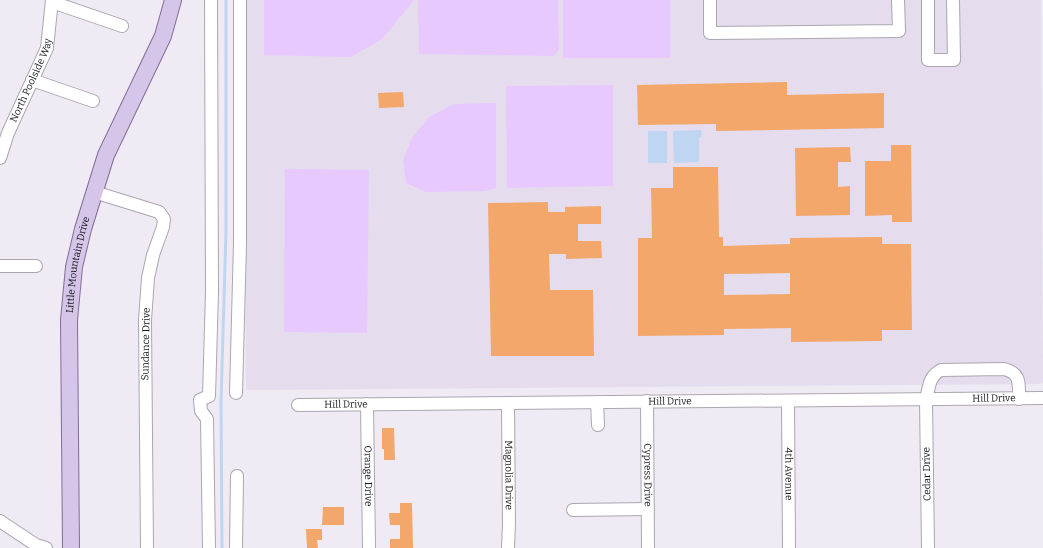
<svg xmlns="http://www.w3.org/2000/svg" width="1043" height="548" viewBox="0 0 1043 548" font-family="Bitter,serif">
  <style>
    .built { fill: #e5dced }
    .green { fill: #e8c9ff }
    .water { fill: #bfd6f3 }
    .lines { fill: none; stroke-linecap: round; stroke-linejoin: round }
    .stream { stroke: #bfd6f3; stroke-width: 3 }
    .building { fill: #f3a76b; fill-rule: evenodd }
    .minor-casing { stroke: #aba6af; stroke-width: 14 }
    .major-casing { stroke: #806e97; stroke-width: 18 }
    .minor { stroke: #fff; stroke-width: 12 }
    .major { stroke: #d4c5e9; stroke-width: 16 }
    .labels { text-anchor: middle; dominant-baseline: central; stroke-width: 3; stroke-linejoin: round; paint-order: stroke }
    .street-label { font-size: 10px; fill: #18161a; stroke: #fff }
  </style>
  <rect width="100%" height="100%" fill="#f0eaf4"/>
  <!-- built -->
  <path class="built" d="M244 0H1041L1043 382 1040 384 894 385 246 390Z"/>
  <!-- green -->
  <path class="green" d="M264 0H413L412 3 382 39 351 57 264 55Z
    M418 0H558L559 50 553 56 419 54Z
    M563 0H670V58H563Z
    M613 85V186L507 188 506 86Z
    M496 103V188L485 191 426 192 406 183 403 160 412 138 429 117 454 104Z
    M285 169 369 170 367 333 284 332Z"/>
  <!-- water -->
  <path class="water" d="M701 130 702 137 699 138V162L674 163 673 131Z
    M648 131H667V163H648Z"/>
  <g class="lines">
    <!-- stream -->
    <path class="stream" d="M222 548 221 403 226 231V0"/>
  </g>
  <!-- building -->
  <path class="building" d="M787 82V95L884 93V128L716 131V124L638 125 637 85Z
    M403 92 404 107 379 108 378 93Z
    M891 145H911L912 222H892V215L865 216V161H891Z
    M850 147 851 162H838V187L850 186V215L796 216 795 148Z
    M673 167H718L719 237H723V246L790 244V238L882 237V244H911L912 330H882V341L791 342V328L724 329V335L638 336V238H652L651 188H673ZM790 273V294L724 295V274Z
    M548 202V212H565V207L601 206V224H578V241H601L602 258 566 259V254H549L550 290H593L594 356H491L488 203Z
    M382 428H394L395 460H384V449H382Z
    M400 503H412L413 548H390V539H400V525H390L389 513H400Z
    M323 507H344V525H322Z
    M306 529H322V540H317L318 548H307Z"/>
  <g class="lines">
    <!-- minor casing -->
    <g class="minor-casing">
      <g id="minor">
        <path d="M710 0V33L899 31 898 0"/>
        <path d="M928 0V60H954L953 0"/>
        <path d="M52 2 122 26"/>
        <path d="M32 80 93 101"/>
        <path id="s1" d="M0 158 8 133 47 48 52 0"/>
        <path d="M94 192 159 212 164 219 163 227 153 255 148 278 145 320 147 548"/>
        <path d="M0 266H36"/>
        <path d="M236 393 240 243V0"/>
        <path id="s2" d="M647 401 648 548"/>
        <path id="s3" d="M788 401 789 548"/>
        <path d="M597 402 598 425"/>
        <path id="s4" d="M508 403 509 524 508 548"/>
        <path id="s5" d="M367 404 369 548"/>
        <path id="s6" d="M298 405 1043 398"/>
        <path d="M573 510 648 509"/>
        <path d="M0 521 36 545 46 548"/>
        <path d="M209 548 207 419 201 411 200 400 209 396 212 291 211 0"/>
        <path d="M236 548 237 476"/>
        <path d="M928 548 926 400C929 387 929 376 941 370L1004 369C1021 373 1019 384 1019 399"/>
      </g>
    </g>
    <!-- major casing -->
    <g class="major-casing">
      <g id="major">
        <path id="s7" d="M71 548 69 320 74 267 83 229 106 155 163 36 173 0"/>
      </g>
    </g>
    <!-- minor -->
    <use href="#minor" class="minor"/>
    <!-- major -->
    <use href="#major" class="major"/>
  </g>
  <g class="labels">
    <!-- street labels -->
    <g class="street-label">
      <text stroke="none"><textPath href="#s1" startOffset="84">North Poolside Way</textPath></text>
      <text stroke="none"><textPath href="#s7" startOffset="284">Little Mountain Drive</textPath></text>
      <text transform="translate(146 344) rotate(-89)">Sundance Drive</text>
      <text stroke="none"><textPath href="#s6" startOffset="696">Hill Drive</textPath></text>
      <text stroke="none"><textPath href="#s6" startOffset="372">Hill Drive</textPath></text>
      <text stroke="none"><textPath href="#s6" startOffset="48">Hill Drive</textPath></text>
      <text stroke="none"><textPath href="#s3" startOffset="73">4th Avenue</textPath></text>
      <text transform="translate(927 474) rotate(-91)">Cedar Drive</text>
      <text stroke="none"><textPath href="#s4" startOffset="72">Magnolia Drive</textPath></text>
      <text stroke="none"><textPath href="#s2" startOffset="74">Cypress Drive</textPath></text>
      <text stroke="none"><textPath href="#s5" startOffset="72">Orange Drive</textPath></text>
    </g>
  </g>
</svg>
